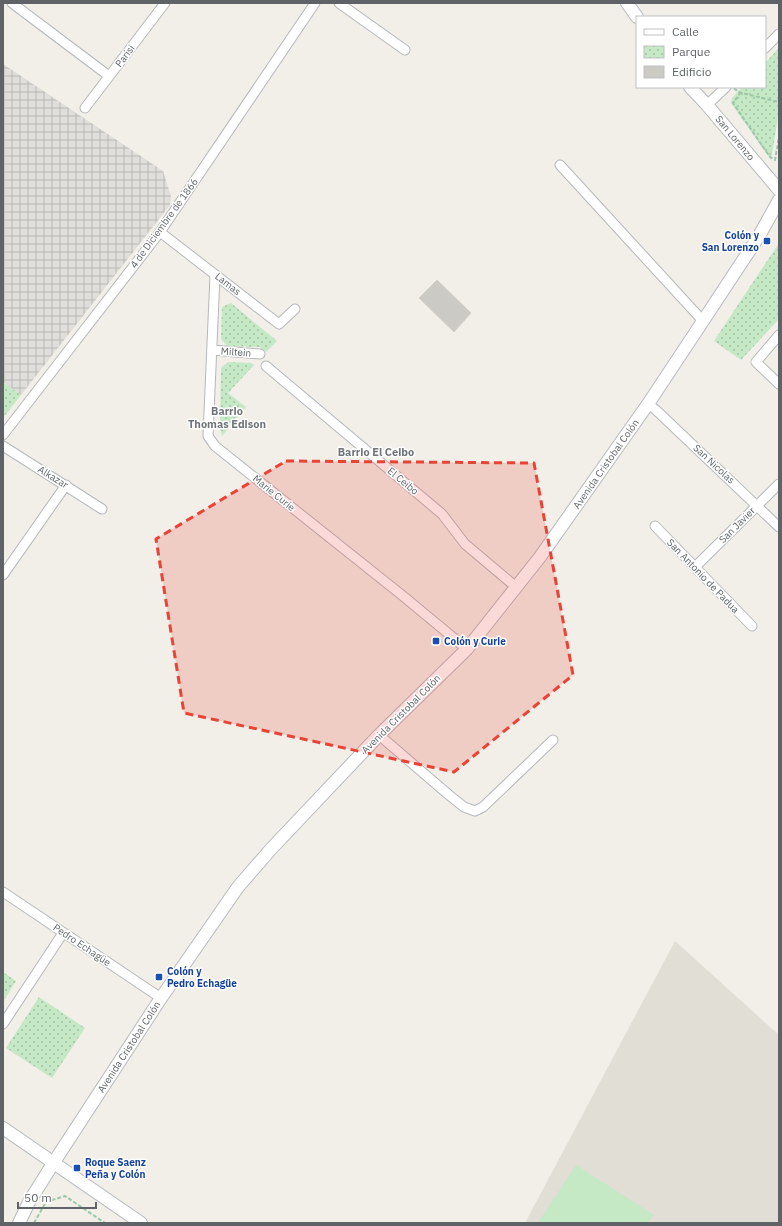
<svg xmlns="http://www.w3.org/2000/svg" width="782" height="1226" viewBox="0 0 782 1226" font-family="'IBM Plex Sans',sans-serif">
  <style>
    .industrial { fill: url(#industrial-grid) }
    .education { fill: #e1ded6 }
    .park { fill: url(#park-dots) }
    .pitch { fill: #c5e8c5 }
    .building { fill: #cccac5; stroke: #d6d1c6 }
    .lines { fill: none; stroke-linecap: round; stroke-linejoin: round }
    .street-casing { stroke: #b5b8bc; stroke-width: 11 }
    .secondary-casing { stroke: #b6babf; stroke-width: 14 }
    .path { stroke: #9cc7a9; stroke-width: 2; stroke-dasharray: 4 2; stroke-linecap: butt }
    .street { stroke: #fff; stroke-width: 9 }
    .secondary { stroke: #fff; stroke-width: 12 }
    .marked { fill: #ea4335; fill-opacity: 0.2; stroke: #ea4335; stroke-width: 3; stroke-dasharray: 8 5; stroke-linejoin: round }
    .transit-dot { fill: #1a4fb4; stroke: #fff; stroke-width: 1.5 }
    .labels { text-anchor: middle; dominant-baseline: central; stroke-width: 3; stroke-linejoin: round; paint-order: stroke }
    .street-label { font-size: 10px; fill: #5f6368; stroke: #fff }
    .transit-label { font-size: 10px; font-weight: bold; fill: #164399; stroke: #fff; text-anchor: start }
    .neighbourhood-label { font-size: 11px; font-weight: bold; fill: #70757a; stroke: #fff }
  </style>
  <defs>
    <pattern id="industrial-grid" width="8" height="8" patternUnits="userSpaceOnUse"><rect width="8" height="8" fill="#e0deda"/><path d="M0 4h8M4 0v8" fill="none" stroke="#b9b8b5"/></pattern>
    <pattern id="park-dots" width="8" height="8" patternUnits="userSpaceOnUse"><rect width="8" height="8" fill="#c5e8c5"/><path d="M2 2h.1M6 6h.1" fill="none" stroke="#a3c0a4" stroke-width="1.8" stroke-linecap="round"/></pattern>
  </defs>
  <rect width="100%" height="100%" fill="#f1efe8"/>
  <!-- industrial -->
  <path class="industrial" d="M3 64 163 171 171 196 170 205 21 395 3 382Z"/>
  <!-- education -->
  <path class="education" d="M675 941 779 1035V1223H525Z"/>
  <!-- park -->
  <path class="park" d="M779 48V111L771 160 731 103 732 98 742 87H765V63Z
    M779 243V319L741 360 714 341Z
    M231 303 277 341 266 352 260 347 227 346 221 339 222 307Z
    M228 362 251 363 254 365 228 393 246 407 222 436 220 426 221 368Z
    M3 382 21 395 3 418Z
    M3 972 16 981 3 1002Z
    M39 997 85 1028 52 1078 6 1048Z"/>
  <!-- pitch -->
  <path class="pitch" d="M576 1165 654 1215 648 1223H538Z"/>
  <!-- building -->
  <path class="building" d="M437 280 471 313 454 332 419 298Z"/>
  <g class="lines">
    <!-- street casing -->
    <g class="street-casing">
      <path id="street" d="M12 3 109 76
        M339 3 405 50
        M765 48 779 34
        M707 105 726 87
        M85 108 165 3
        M560 165 703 321
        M160 232 279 324 295 309
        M215 275 208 436 215 446 403 596 467 649
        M779 335 756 362 779 384
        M212 350 260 354
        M266 366 442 514 465 544 516 587
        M648 404 656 410 779 527
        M3 435 160 232 315 3
        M3 446 102 509
        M655 526 752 626
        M695 567 779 484
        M3 575 66 485
        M379 735 449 795 464 807 475 811 483 807 553 740
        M3 892 161 998
        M3 1024 63 933"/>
    </g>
    <!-- secondary casing -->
    <g class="secondary-casing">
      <path id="secondary" d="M627 3 637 17
        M690 87 707 105 779 190
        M3 1128 141 1223
        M19 1223 29 1202 54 1162 161 998 238 887 271 849 379 735 467 649 540 557 648 404 703 321 759 236 779 200"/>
    </g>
    <!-- path -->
    <path class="path" d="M734 88 738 92 779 102
      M741 92 733 103 770 157 775 160 779 137
      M34 1223 46 1202 65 1196 105 1223"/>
    <!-- street -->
    <use href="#street" class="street"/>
    <!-- secondary -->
    <use href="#secondary" class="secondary"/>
  </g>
  <!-- marked area -->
  <path class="marked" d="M286 461 534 463 573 675 454 772 184 713 156 539Z"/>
  <!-- markers -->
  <g class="transit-dot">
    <rect x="763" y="237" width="8" height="8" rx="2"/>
    <rect x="432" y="637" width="8" height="8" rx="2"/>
    <rect x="155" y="973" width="8" height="8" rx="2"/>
    <rect x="73" y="1164" width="8" height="8" rx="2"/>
  </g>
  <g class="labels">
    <!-- street labels -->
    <g class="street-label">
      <text transform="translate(125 56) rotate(-53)">Parisi</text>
      <text transform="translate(735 138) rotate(50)">San Lorenzo</text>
      <text transform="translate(164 223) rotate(-54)">4 de Diciembre de 1866</text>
      <text transform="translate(228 284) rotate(38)">Lamas</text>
      <text transform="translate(236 352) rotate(4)">Miltein</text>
      <text transform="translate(606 464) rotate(-55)">Avenida Cristobal Colón</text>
      <text transform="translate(714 464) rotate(43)">San Nicolas</text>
      <text transform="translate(53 477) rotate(32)">Alkazar</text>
      <text transform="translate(403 481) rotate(40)">El Ceibo</text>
      <text transform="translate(274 493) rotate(39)">Marie Curie</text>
      <text transform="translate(737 525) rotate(-45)">San Javier</text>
      <text transform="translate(703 576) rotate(46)">San Antonio de Padua</text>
      <text transform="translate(401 714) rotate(-45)">Avenida Cristobal Colón</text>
      <text transform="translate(82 945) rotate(34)">Pedro Echagüe</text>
      <text transform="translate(129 1047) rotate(-57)">Avenida Cristobal Colón</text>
    </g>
    <!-- transit labels -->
    <g class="transit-label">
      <text x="759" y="235" text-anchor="end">Colón y<tspan x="759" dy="12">San Lorenzo</tspan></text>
      <text x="444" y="641">Colón y Curie</text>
      <text x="167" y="971">Colón y<tspan x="167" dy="12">Pedro Echagüe</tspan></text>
      <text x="85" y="1162">Roque Saenz<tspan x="85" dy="12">Peña y Colón</tspan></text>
    </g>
    <!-- neighbourhood labels -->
    <g class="neighbourhood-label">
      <text x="227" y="411">Barrio<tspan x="227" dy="13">Thomas Edison</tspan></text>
      <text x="376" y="452">Barrio El Ceibo</text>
    </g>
  </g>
  <!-- border -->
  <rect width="782" height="1226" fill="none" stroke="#5f6368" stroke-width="8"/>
  <!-- legend -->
  <rect x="636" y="16" width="130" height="72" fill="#ffffff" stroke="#bfc1c3"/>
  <rect x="644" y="29" width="20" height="6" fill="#ffffff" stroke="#bfc1c3"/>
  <text x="672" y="36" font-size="12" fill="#5f6368">Calle</text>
  <rect x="644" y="46" width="20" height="12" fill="url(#park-dots)" stroke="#bfc1c3"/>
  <text x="672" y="56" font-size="12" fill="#5f6368">Parque</text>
  <rect x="644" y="66" width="20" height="12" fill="#cccac5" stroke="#bfc1c3"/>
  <text x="672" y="76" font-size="12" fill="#5f6368">Edificio</text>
  <!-- scale -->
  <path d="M18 1202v6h78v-6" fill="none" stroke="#5f6368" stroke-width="2"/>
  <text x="24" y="1202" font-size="12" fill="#5f6368" stroke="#ffffff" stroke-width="3" paint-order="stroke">50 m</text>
</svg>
